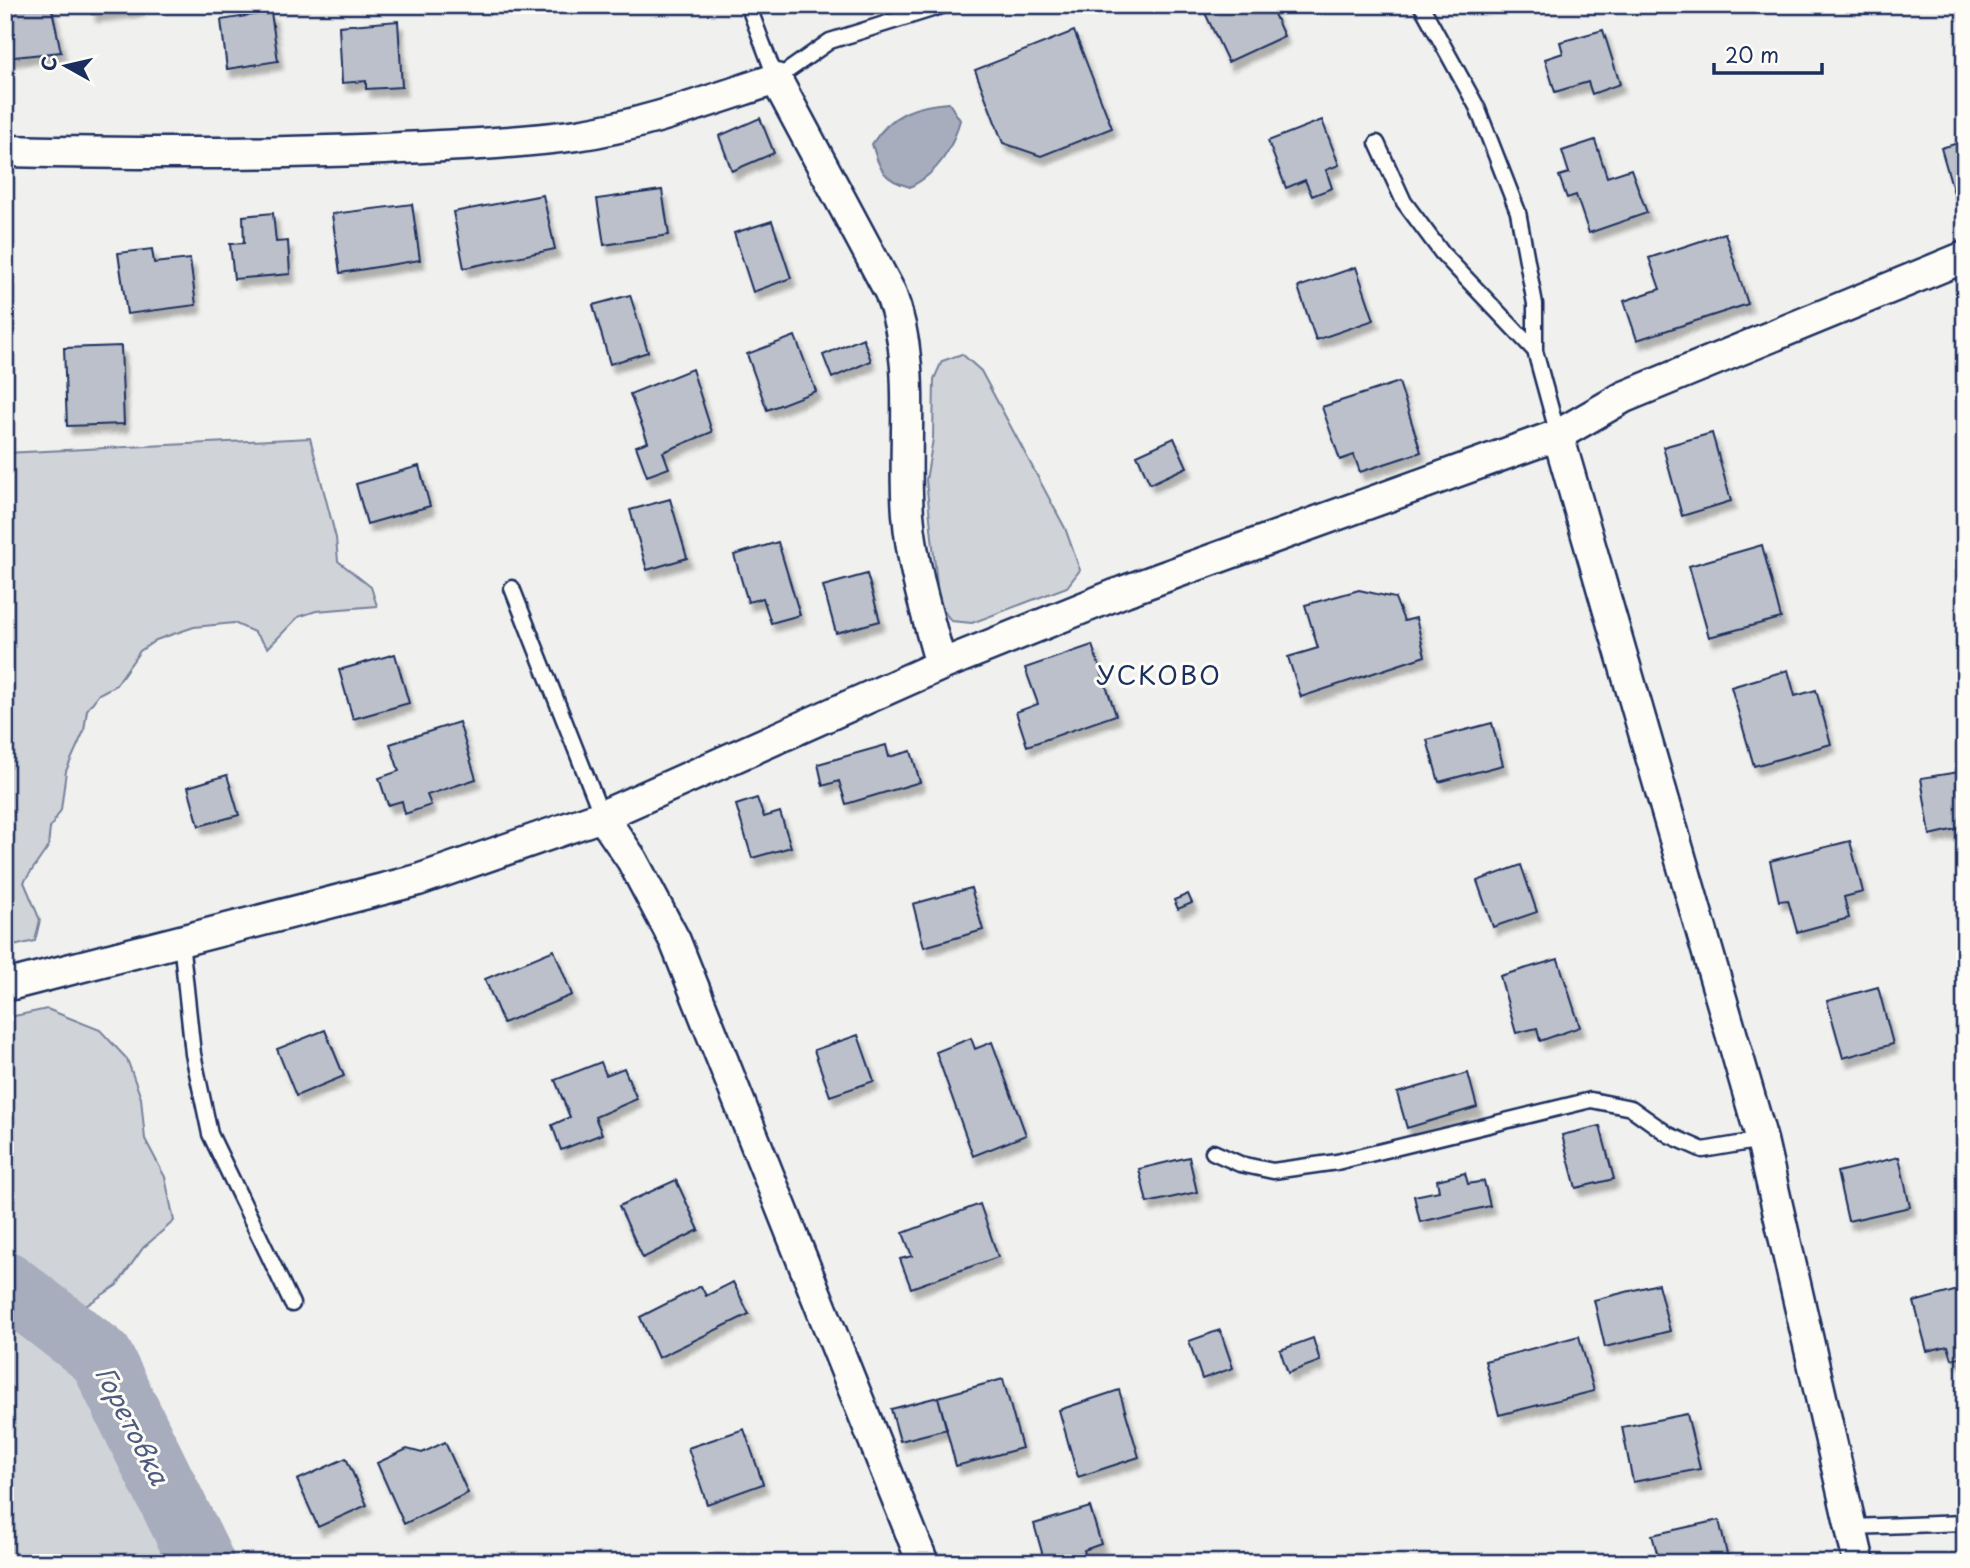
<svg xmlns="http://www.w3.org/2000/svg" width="1970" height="1568" viewBox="0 0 1970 1568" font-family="'Playpen Sans',sans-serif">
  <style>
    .green { fill: #d0d3d8; stroke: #76819b; stroke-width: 2 }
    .water { fill: #a7adbd; stroke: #6f7b97; stroke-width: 2 }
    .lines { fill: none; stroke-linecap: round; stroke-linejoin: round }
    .river { stroke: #a7adbd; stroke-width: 65 }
    .building { fill: #bbc0ca; stroke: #1b2f5e; stroke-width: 2; filter: url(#shadow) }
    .service-casing { stroke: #1b2f5e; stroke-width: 19 }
    .minor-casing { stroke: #1b2f5e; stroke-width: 35 }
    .service { stroke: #fdfcf7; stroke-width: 14 }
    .minor { stroke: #fdfcf7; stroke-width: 30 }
    .labels { text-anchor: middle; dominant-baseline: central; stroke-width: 6; stroke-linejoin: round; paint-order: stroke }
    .neighbourhood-label { font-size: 26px; letter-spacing: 2px; fill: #1b2f5e; stroke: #fdfcf7 }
    .water-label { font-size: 26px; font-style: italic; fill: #4c5b7f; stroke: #fdfcf7 }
  </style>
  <defs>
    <filter id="shadow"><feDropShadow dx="4.5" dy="8" stdDeviation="2" flood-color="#0004"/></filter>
  </defs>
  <rect width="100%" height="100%" fill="#f0f0ee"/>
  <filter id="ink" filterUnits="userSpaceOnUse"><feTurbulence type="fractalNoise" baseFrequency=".0143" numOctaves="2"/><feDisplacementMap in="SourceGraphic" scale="14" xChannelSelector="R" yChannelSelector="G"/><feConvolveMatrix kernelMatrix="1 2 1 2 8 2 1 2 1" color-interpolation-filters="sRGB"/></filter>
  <g filter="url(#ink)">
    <!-- green -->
    <path class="green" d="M962 354 981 371 1065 528 1080 570 1067 587 972 623 951 621 939 604 926 480 933 439 934 379 942 361Z
      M310 438 336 538 338 561 371 587 377 606 316 611 298 617 268 648 254 632 234 623 194 627 156 640 140 651 116 685 99 694 87 710 84 731 66 771 61 810 50 828 48 847 24 882 40 920 35 941 5 948V453Z
      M47 1009 100 1030 127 1059 141 1098 145 1139 165 1177 174 1221 143 1248 117 1285 81 1309 42 1293 5 1253V1018Z
      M5 1307 55 1346 133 1457 182 1563H5Z"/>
    <!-- water -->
    <path class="water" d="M949 103 960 120C952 150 938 173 910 187 883 180 880 170 872 144 891 114 915 105 949 103Z"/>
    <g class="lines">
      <!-- river -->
      <path class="river" d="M5 1283 101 1357 202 1563"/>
    </g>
    <!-- building -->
    <path class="building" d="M5 5H51L61 52 5 58Z
      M91 5H139L140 8 92 14Z
      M1221 5H1270L1284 36 1228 62 1205 13Z
      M271 12 278 61 227 69 221 20Z
      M398 21 402 87 366 89V81L342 83 339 26Z
      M1603 30 1620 84 1592 94 1588 82 1555 92 1545 59 1563 53 1560 42Z
      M1074 31 1112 128 1041 156 1003 143 975 70Z
      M760 118 774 153 732 171 719 136Z
      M1322 120 1339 165 1326 170 1332 188 1312 196 1305 180 1286 188 1268 141Z
      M1595 140 1607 177 1631 169 1647 213 1589 233 1576 195 1567 198 1559 176 1569 173 1562 151Z
      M1965 141V197L1956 200 1941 148Z
      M662 190 669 235 604 245 597 199Z
      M543 195 555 249 464 268 453 212Z
      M412 204 420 260 340 273 332 214Z
      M273 213 276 242 288 241 290 274 234 279 230 244 244 243 243 216Z
      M772 221 791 278 753 292 734 233Z
      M1725 233 1748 304 1637 340 1624 301 1660 289 1649 258Z
      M152 249 154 263 190 259 196 305 127 314 118 253Z
      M1356 267 1374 320 1316 340 1298 287Z
      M630 295 648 352 610 364 593 305Z
      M795 336 816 391 767 410 747 354Z
      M863 338 871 361 832 378 823 355Z
      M121 346 124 424 67 426 64 348Z
      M692 369 712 432 663 452 669 468 647 476 636 446 648 442 630 394Z
      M1399 382 1421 452 1360 472 1354 455 1340 460 1322 407Z
      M1712 433 1731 501 1682 516 1663 447Z
      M1174 438 1187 467 1150 484 1137 455Z
      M419 466 430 506 367 524 356 484Z
      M670 499 687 558 647 570 630 510Z
      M778 542 800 615 771 623 763 598 748 602 734 555Z
      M1762 545 1781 618 1709 637 1689 566Z
      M867 574 880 621 836 633 823 586Z
      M1359 590 1395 598 1404 621 1416 618 1425 656 1301 697 1288 657 1318 648 1305 605Z
      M1092 645 1116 715 1027 746 1016 712 1038 704 1025 668Z
      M395 654 409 703 353 719 339 670Z
      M1788 670 1795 696 1816 690 1831 744 1754 766 1731 687Z
      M459 722 476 779 427 795 431 805 405 814 402 801 388 805 379 778 399 771 390 744Z
      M1492 723 1503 765 1439 782 1427 740Z
      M886 745 889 757 911 751 920 782 846 804 839 781 823 786 818 764Z
      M1965 771V827L1930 835 1921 778Z
      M227 775 239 815 199 826 188 787Z
      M757 798 764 817 780 812 791 847 752 858 736 805Z
      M1850 841 1863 892 1844 897 1849 918 1797 932 1788 900 1779 901 1770 861Z
      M1521 865 1537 912 1493 927 1477 881Z
      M971 888 983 930 924 947 913 904Z
      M1188 894 1192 903 1178 909 1174 900Z
      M554 950 572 995 503 1023 485 979Z
      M1558 959 1580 1027 1540 1041 1537 1028 1516 1033 1500 976Z
      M1878 987 1893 1044 1843 1058 1827 1001Z
      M325 1030 344 1076 296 1096 277 1049Z
      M858 1035 874 1081 830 1096 814 1050Z
      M971 1038 975 1049 992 1042 1026 1135 973 1156 936 1052Z
      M601 1062 606 1075 624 1068 637 1099 595 1117 602 1134 561 1150 552 1125 570 1117 555 1080Z
      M1468 1073 1477 1107 1407 1128 1397 1093Z
      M1600 1126 1614 1179 1576 1188 1562 1135Z
      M1189 1157 1197 1192 1147 1203 1139 1169Z
      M1899 1157 1910 1207 1848 1221 1837 1172Z
      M1465 1173 1468 1184 1484 1181 1490 1206 1420 1222 1414 1196 1439 1191 1437 1180Z
      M676 1180 699 1230 643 1258 619 1206Z
      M980 1204 998 1257 911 1288 900 1259 912 1256 903 1233Z
      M733 1282 749 1314 658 1358 640 1317 701 1286 706 1296Z
      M1658 1284 1670 1331 1605 1347 1594 1300Z
      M1965 1288V1356L1952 1359 1948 1346 1927 1351 1914 1302Z
      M1220 1330 1233 1368 1202 1379 1189 1341Z
      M1579 1336 1594 1391 1499 1415 1485 1361Z
      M1313 1338 1320 1361 1288 1373 1280 1350Z
      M1003 1379 1022 1448 956 1466 938 1397Z
      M1119 1390 1139 1457 1078 1477 1059 1410Z
      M938 1397 947 1429 900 1441 891 1409Z
      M1687 1414 1700 1469 1633 1482 1622 1427Z
      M744 1429 763 1484 707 1504 688 1448Z
      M445 1442 468 1493 404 1524 377 1463 407 1449 422 1453Z
      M346 1458 367 1505 318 1527 297 1480Z
      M1090 1507 1101 1544 1084 1550 1088 1563H1045L1034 1524Z
      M1719 1520 1729 1563H1660L1652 1535Z"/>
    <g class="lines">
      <!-- service casing -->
      <g class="service-casing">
        <path id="service" d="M748 5 776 79 830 41 945 5
          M1421 5 1477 107 1518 212 1535 304V351L1558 435
          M1377 143 1404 202 1442 253 1535 351
          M512 588 602 816
          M181 941 193 1054 210 1134 292 1304
          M1213 1152 1240 1164 1273 1171 1337 1162 1591 1100 1631 1108 1669 1135 1703 1150 1762 1140
          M1852 1527 1965 1523"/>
      </g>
      <!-- minor casing -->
      <g class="minor-casing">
        <path id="minor" d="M5 151C138 154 270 155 402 148 460 145 519 143 577 135 644 125 711 100 776 79L890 292C918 364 902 438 908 514 912 566 927 615 941 665
          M1558 435 1762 1140 1859 1563
          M602 816 632 860 675 941 923 1563
          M5 986 418 880 602 816 941 665 1125 591 1558 435 1624 397 1965 257"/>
      </g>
      <!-- service -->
      <use href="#service" class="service"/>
      <!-- minor -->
      <use href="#minor" class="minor"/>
    </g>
  </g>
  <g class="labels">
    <!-- neighbourhood labels -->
    <g class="neighbourhood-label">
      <text x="1159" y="674">УСКОВО</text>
    </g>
    <!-- water labels -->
    <g class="water-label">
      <text transform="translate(133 1425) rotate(63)">Горетовка</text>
    </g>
  </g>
  <!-- margin -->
  <rect width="1970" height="1568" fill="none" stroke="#fdfcf7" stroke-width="28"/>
  <rect x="14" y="14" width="1942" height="1540" fill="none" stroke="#1b2f5e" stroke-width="2.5" filter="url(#ink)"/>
  <!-- north arrow -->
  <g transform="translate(66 66) rotate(278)" stroke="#fdfcf7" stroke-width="5" paint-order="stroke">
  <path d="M0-5L12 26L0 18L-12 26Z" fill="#1b2f5e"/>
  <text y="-10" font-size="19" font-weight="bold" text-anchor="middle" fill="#1b2f5e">С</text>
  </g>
  <!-- scale -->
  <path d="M1714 63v10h108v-10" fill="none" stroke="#1b2f5e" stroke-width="3.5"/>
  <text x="1725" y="63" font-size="21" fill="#1b2f5e" stroke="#fdfcf7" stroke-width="5" paint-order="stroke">20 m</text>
</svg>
